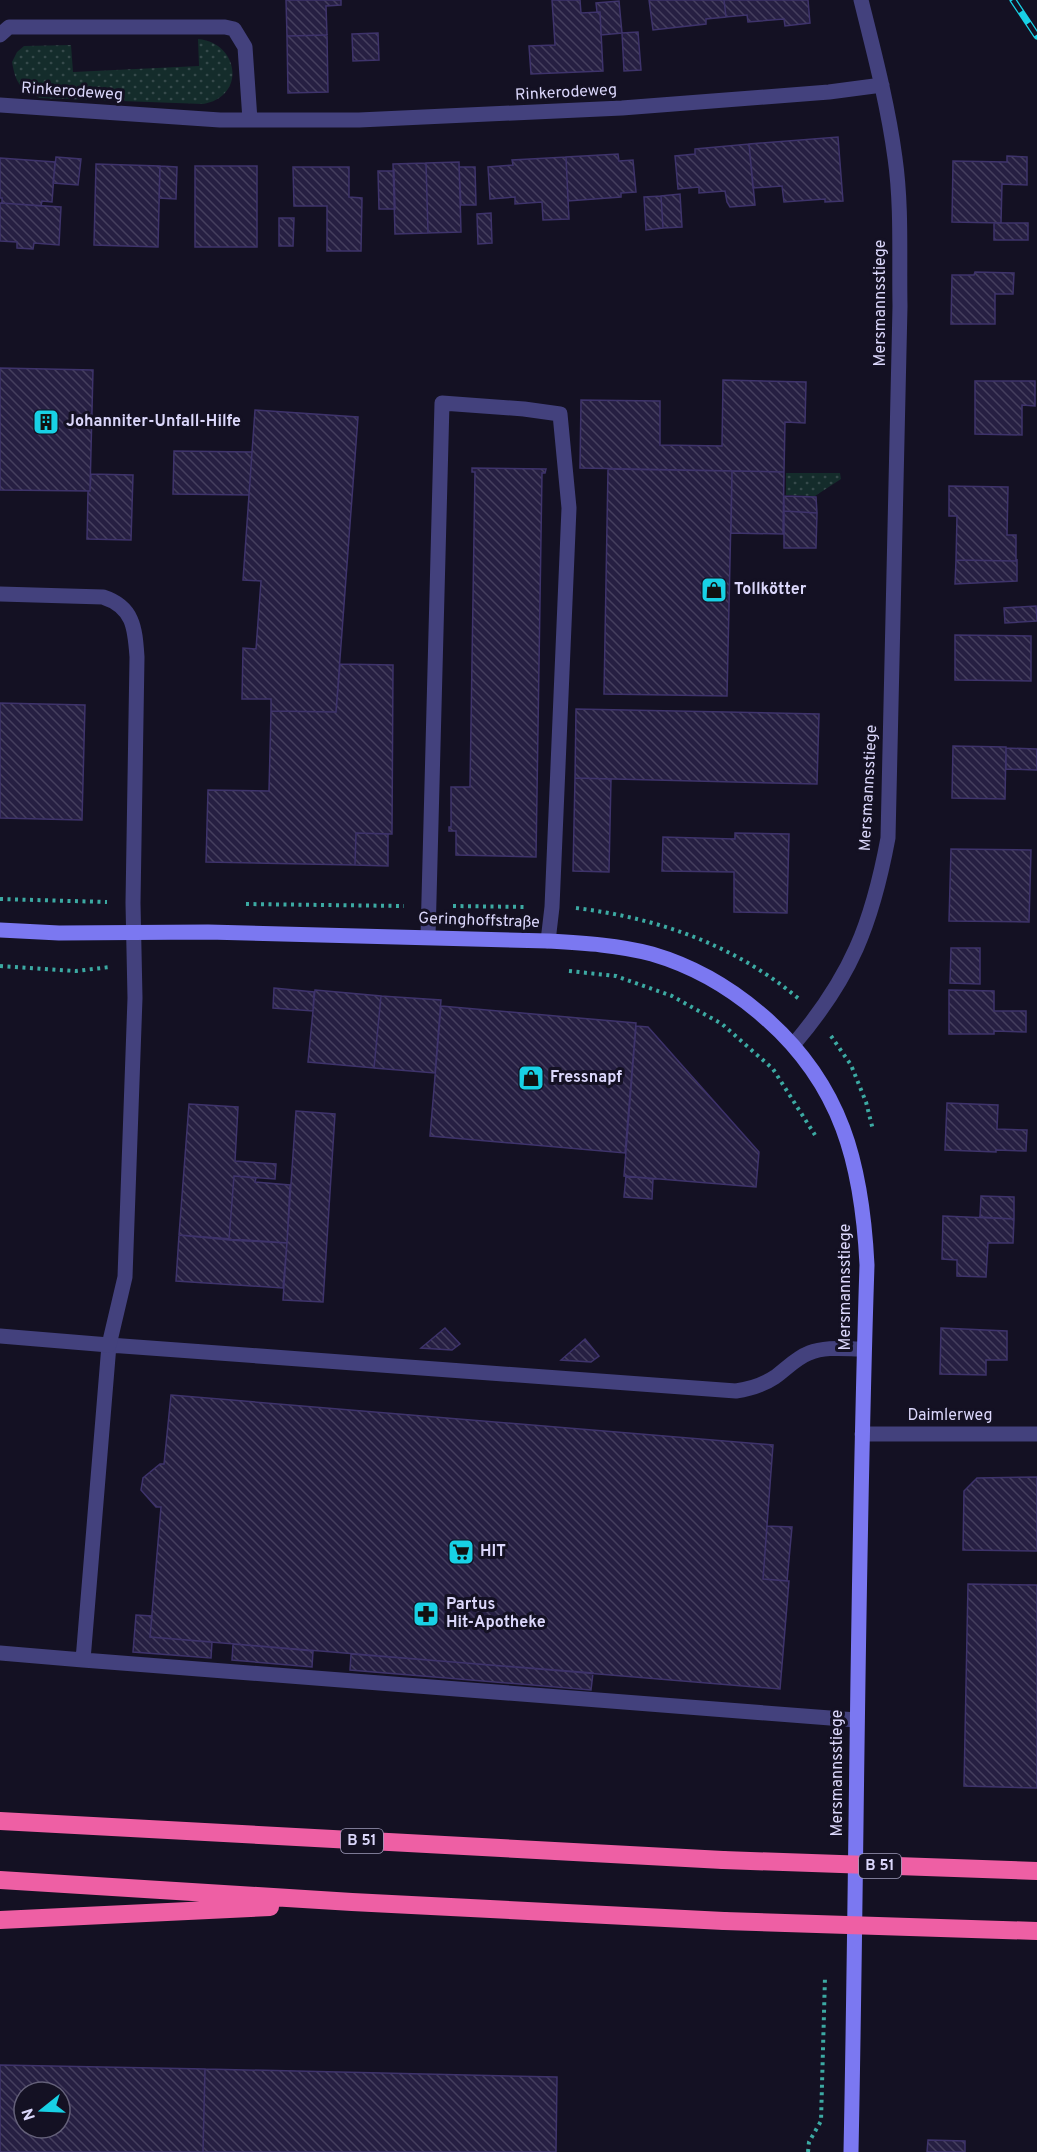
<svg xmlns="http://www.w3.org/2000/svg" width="1037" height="2152" viewBox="0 0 1037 2152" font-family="Overpass,sans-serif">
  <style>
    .grass { fill: url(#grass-dots) }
    .building { fill: url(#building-back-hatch); stroke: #3e336b; stroke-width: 1.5; fill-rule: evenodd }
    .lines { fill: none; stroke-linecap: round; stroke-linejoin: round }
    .path { stroke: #3caaa3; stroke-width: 4; stroke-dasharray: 3 4.5; stroke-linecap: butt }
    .lane { stroke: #43417d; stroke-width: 15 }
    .street { stroke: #43417d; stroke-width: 15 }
    .secondary { stroke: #7b78f1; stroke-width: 15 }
    .highway { stroke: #ee5fa4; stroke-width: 18 }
    .rail-casing { stroke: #18d1e5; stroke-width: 7 }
    .rail { stroke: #141123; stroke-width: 4.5; stroke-dasharray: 14; stroke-linecap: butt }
    .highway-bridge { stroke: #ee5fa4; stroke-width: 18 }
    .labels { text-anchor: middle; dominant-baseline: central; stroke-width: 6; stroke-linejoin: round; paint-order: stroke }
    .shield { fill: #141123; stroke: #9f9cba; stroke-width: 1.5 }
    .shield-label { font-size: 15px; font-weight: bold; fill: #dbd7fb }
    .street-label { font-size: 16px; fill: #dbd7fb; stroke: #141123 }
    .poi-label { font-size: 16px; font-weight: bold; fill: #dbd7fb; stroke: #141123; text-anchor: start }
  </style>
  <defs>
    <pattern id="grass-dots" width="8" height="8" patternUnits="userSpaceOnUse" patternTransform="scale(1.5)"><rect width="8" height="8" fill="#142c2b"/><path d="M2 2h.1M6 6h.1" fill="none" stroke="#364a4b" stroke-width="1.8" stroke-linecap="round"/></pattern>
    <pattern id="building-back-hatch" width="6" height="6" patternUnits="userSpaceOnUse" patternTransform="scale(1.5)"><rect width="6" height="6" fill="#261f42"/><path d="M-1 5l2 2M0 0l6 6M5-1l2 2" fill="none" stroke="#453f5e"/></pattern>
  </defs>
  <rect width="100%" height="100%" fill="#141123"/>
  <!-- grass -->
  <path class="grass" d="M198 39C240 43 246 97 203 104L40 98C20 89 16 84 12 62L17 52 24 46 71 45 73 72 199 66Z
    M786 473H840L841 479 815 496 786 495Z"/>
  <!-- building -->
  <path class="building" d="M286 0H341V5L326 6 327 35 287 36Z
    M552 0H580L581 13 600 12 603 71 531 74 529 46 555 45Z
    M649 0H724L726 17 706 19V24L653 30Z
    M724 0H808L810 23 785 26 784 19 748 22 747 15 726 17Z
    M619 1 622 33 601 35 600 12H597L596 3Z
    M638 32 641 70 624 71 622 33Z
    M378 33 379 60 353 61 352 34Z
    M327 35 328 92 288 93 287 36Z
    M838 137 843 201 825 202V199L784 202 782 186 753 188 749 144Z
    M749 144 755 205 730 207 727 202 725 191 699 193V187L678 189 675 156 695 154V149Z
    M618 154 619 161 633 160 636 192 621 193V197L568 201 566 157Z
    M1007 156 1027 157V185L1002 184 1001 223 952 222 953 161 1007 162Z
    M56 157 81 159 78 185 53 183Z
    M566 157 569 219 543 220 542 202 515 204V197L490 199 488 167 513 165 512 160Z
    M0 158 55 162 52 202 42 201 41 206 2 203V198H0Z
    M459 162 461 232 428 233 426 163Z
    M426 163 428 233 395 234 393 164Z
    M96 164 160 166 158 247 94 245Z
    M160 166 177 167 176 199 159 198Z
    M195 166H257V247H195Z
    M293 167H349V197L362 198 361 251H327V206H294Z
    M459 167H475L476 205H461Z
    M378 171H394L395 209H379Z
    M680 194 682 227 663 228 661 196Z
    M661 196 663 228 646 230 644 197Z
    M0 203 61 207 59 245 34 243 33 249 17 248V242L0 241Z
    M491 213 492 243 478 244 477 214Z
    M279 218H294L293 246H279Z
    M994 223H1028V240H994Z
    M975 272 1014 273 1013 294H995V324H951L952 275H974Z
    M0 368 93 370 90 491 0 490Z
    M723 380 806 382 805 423 785 422 784 472 580 468 581 400 660 401V445L722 446Z
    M975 381H1035V406L1022 405V435L975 434Z
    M255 410 358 417 336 712 271 711V699H242L243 648 256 649 261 581 243 580Z
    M174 451 252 452 249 495 173 494Z
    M472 468 546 469 545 473H542L536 857 456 855V831H449V827H451V787H470L475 472H472Z
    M608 469 732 471 727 696 604 694Z
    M732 471 784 472 783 534 731 533Z
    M91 474 133 475 131 540 87 539 88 491H90Z
    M949 486 1008 487 1007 535H1016V561L956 560 957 516H949Z
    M784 496 816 497 817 513 784 511Z
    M784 511 817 513 816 548H784Z
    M1017 559V581L955 584 956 560 1016 561Z
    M1036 606 1037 621 1005 623 1004 608Z
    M955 635 1031 636V681L955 680Z
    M340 664 393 665 392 834 356 833 355 865 206 862 208 790 269 791 271 711 336 712Z
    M0 703 85 705 82 820 0 818Z
    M576 709 819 714 817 784 575 778Z
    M953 746 1006 747 1005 799 952 798Z
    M1006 748 1037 749V770L1006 769Z
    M575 778 611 779 609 872 573 871Z
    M356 833 388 834V866L355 865Z
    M735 833 789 834 787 913 734 912V872L662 871 663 837 735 839Z
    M951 849 1031 850 1029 922 949 921Z
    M951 948H980V984L950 983Z
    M274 988 314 992 313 1011 273 1008Z
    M315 990 381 996 374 1068 308 1062Z
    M949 990 994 991V1011H1026V1032L994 1031V1034H949Z
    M381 996 441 1000 435 1073 374 1068Z
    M441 1006 636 1023 625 1153 430 1136Z
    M636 1026 648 1027 759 1152 756 1187 624 1176Z
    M947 1103 998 1105 997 1129 1027 1130 1026 1151 996 1150V1152L945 1150Z
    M189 1104 238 1107 235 1161 276 1164 275 1179 234 1176 229 1240 179 1235Z
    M296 1111 335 1114 323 1302 283 1300Z
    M234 1176 256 1178 255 1182 290 1185 287 1243 229 1240Z
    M626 1176 653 1179 652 1199 624 1197Z
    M981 1196 1014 1197V1219L980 1217Z
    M943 1216 1014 1219 1013 1243H988L986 1277 957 1276V1260L942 1259Z
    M179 1235 287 1243 283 1288 176 1281Z
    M445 1328 460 1344 452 1350 421 1348Z
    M941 1328 1007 1331V1360H986V1375L940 1374Z
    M585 1339 599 1356 591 1362 561 1360Z
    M171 1395 773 1445 763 1579 789 1581 780 1689 150 1637 161 1507H156L141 1490 143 1478 160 1464H164Z
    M1037 1477V1551L963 1550 964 1491 977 1478Z
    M767 1526 792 1527 787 1581 763 1579Z
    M968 1584 1037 1585V1788L964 1786Z
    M136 1615 152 1616 150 1637 212 1642 211 1658 133 1652Z
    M233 1644 313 1651 312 1667 232 1660Z
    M351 1654 593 1673 591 1690 350 1670Z
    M0 2065 205 2069 203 2152H0ZM24 2092H60V2128H24Z
    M205 2069 557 2077 556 2152H203Z
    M928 2140 965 2141V2152H927Z"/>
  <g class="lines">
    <!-- path -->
    <path class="path" d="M0 899 107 902
      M246 904 404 906
      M453 906 527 907
      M576 908C658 918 735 945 799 999
      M0 966 76 971 110 967
      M569 971 616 976 672 996 722 1024 773 1069 815 1135
      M831 1036 851 1065 866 1102 873 1130
      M808 2152 809 2142 821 2121 825 1977"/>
    <!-- lane -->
    <path class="lane" d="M428 937 442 403 524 409 560 414 569 508 552 907 548 941
      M0 1653 83 1660
      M856 1720 83 1660 109 1345 736 1391C750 1389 763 1385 775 1377 786 1369 796 1358 809 1353 826 1346 846 1349 864 1349"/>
    <!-- street -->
    <path class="street" d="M0 35 9 27H225L234 29 245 47 250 120
      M0 105 220 120H359L622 108 829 92 882 85
      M0 594 103 597C134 607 135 629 137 657L133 903 135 998 125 1277 109 1345 0 1336
      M794 1044C851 977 872 924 888 838L900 306C899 258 902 207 895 158 888 105 874 52 861 0
      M862 1434H1037"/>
    <!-- secondary -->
    <path class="secondary" d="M0 930 59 933 208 932 548 941C583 943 619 945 652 954 693 966 731 988 763 1016 842 1084 862 1164 867 1265 857 1561 857 1856 851 2152"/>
    <!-- highway -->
    <path class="highway" d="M0 1821 723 1860
      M0 1880 352 1902 724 1921
      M0 1920 270 1907"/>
    <!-- rail casing -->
    <g class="rail-casing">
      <path id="rail" d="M1013 0 1037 36"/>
    </g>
    <!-- rail -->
    <use href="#rail" class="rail"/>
    <!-- highway-bridge -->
    <path class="highway-bridge" d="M723 1860 1037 1871
      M724 1921 1037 1931"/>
  </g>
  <!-- icons -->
  <defs>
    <g id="building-square" transform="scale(1.35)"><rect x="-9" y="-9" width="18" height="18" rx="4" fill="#18d1e5" stroke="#141123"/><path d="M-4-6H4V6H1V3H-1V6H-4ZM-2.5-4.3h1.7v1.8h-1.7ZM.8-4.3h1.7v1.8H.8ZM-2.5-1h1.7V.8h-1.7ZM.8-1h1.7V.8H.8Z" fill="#111"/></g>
    <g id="shop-square" transform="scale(1.35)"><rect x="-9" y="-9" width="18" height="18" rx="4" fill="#18d1e5" stroke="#141123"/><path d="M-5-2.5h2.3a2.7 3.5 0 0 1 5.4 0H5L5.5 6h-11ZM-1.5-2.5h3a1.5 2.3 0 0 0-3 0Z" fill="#111"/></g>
    <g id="supermarket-square" transform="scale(1.35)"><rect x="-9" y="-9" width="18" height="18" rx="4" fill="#18d1e5" stroke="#141123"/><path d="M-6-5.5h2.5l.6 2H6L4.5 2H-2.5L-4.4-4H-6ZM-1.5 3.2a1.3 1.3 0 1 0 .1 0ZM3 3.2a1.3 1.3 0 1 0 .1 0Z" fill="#111"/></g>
    <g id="pharmacy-square" transform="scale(1.35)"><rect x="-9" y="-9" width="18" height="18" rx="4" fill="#18d1e5" stroke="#141123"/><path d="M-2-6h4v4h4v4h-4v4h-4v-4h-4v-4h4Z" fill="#111"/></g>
  </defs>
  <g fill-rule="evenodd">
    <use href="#building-square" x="46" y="422"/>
    <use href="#shop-square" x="714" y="590"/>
    <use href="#shop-square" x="531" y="1078"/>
    <use href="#supermarket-square" x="461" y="1552"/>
    <use href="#pharmacy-square" x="426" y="1614"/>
  </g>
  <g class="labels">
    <!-- shield labels -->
    <g class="shield">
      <rect x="341" y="1829" width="42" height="24" rx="4.5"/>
      <rect x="859" y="1854" width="42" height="24" rx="4.5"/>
    </g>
    <g class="shield-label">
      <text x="362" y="1841">B 51</text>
      <text x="880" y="1866">B 51</text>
    </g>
    <!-- street labels -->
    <g class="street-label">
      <text transform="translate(72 92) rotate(4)">Rinkerodeweg</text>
      <text transform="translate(566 93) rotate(-3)">Rinkerodeweg</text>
      <text transform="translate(881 303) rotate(-90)">Mersmannsstiege</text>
      <text transform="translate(869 788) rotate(-87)">Mersmannsstiege</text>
      <text transform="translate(479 921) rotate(2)">Geringhoffstraße</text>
      <text transform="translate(846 1287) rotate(-90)">Mersmannsstiege</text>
      <text x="950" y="1416">Daimlerweg</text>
      <text transform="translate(838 1773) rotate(-90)">Mersmannsstiege</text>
    </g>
    <!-- poi labels -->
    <g class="poi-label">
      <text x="66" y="422">Johanniter-Unfall-Hilfe</text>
      <text x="734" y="590">Tollkötter</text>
      <text x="550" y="1078">Fressnapf</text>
      <text x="480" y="1552">HIT</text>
      <text x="446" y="1605">Partus<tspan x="446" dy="18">Hit-Apotheke</tspan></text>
    </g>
  </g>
  <!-- north arrow -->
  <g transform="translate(42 2110) rotate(252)"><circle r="28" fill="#141123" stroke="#646079" stroke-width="1.5"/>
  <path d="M0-4.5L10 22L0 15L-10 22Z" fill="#18d1e5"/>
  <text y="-9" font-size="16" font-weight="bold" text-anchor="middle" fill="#dbd7fb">N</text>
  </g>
</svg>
